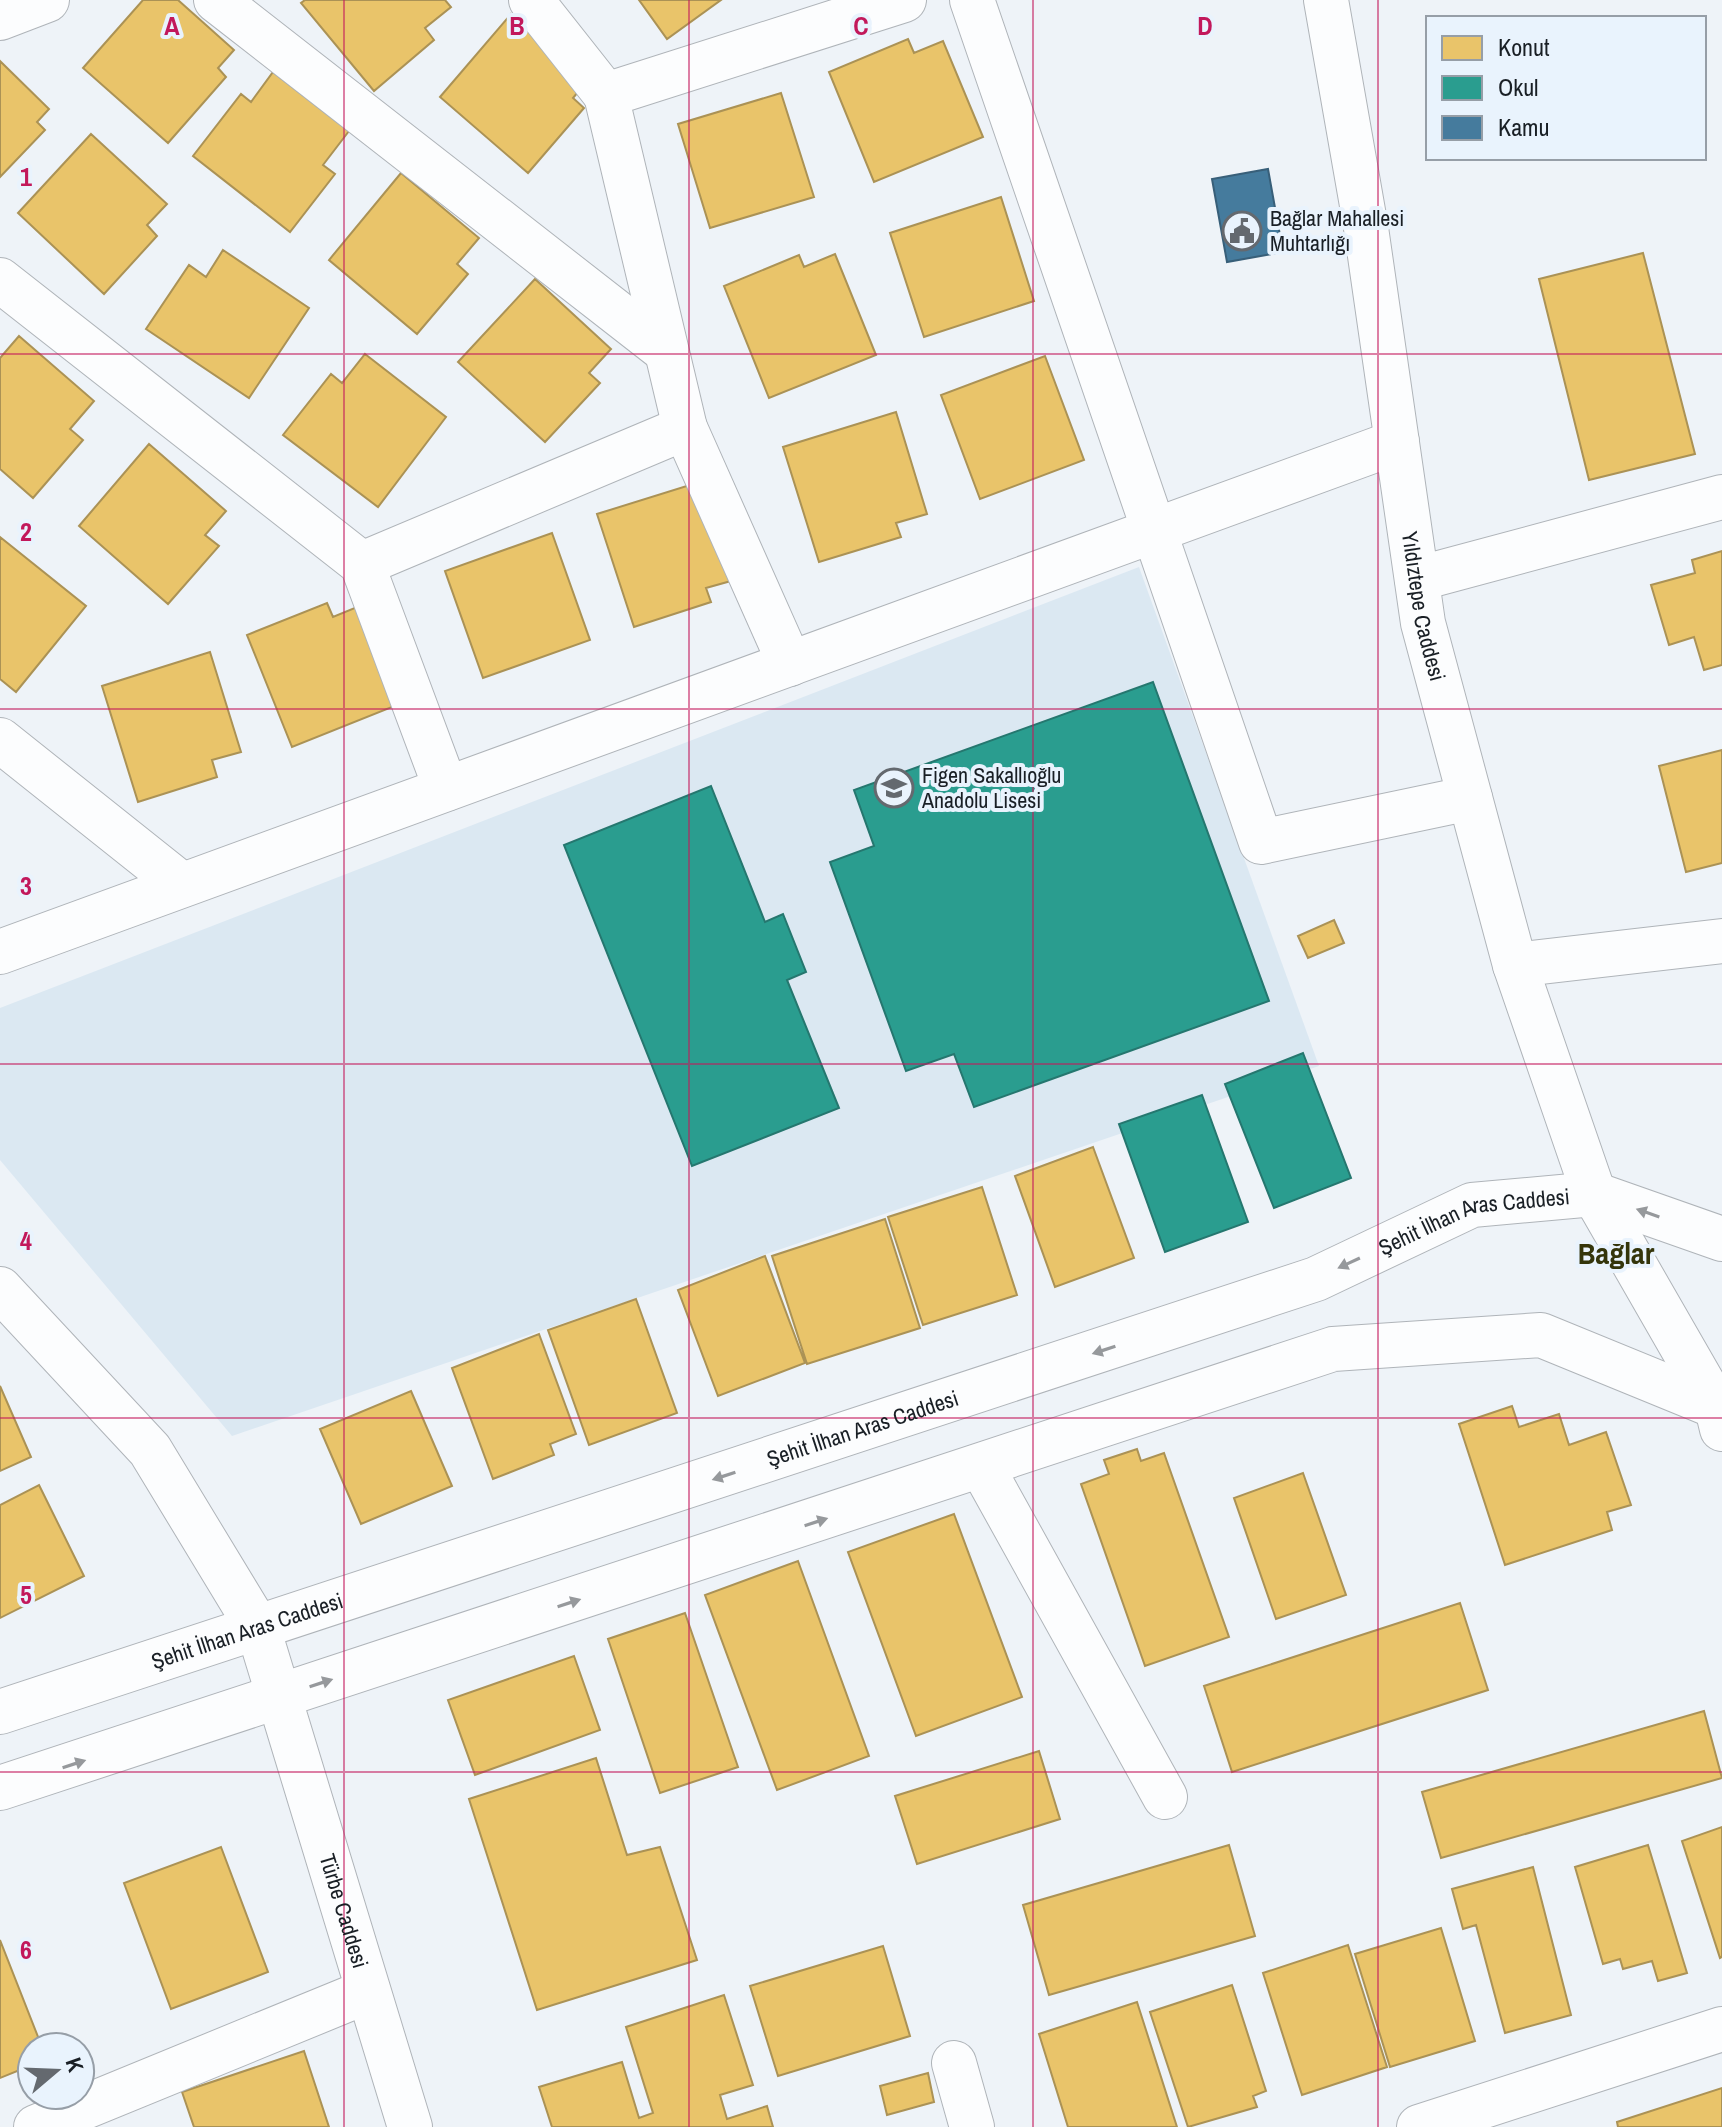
<svg xmlns="http://www.w3.org/2000/svg" width="1722" height="2127" viewBox="0 0 1722 2127" font-family="'Archivo Narrow',sans-serif">
  <style>
    .built { fill: #dbe8f2 }
    .homes { fill: #e9c46a; stroke: #ab9255; stroke-width: 2 }
    .schools { fill: #2a9d8f; stroke: #25776f; stroke-width: 2 }
    .public { fill: #457b9d; stroke: #385f79; stroke-width: 2 }
    .lines { fill: none; stroke-linecap: round; stroke-linejoin: round }
    .minor-casing { stroke: #afb4b9; stroke-width: 46 }
    .major-casing { stroke: #afb4b9; stroke-width: 46 }
    .minor { stroke: #fcfdfe; stroke-width: 44 }
    .major { stroke: #fcfdfe; stroke-width: 44 }
    .oneway { fill: #96999c }
    .grid { fill: none; stroke: #c2185b; stroke-width: 2; stroke-opacity: 0.55 }
    .labels { text-anchor: middle; dominant-baseline: central; stroke-width: 8; stroke-linejoin: round; paint-order: stroke }
    .poi-label { font-size: 22px; fill: #191f25; stroke: #e9f3fd; text-anchor: start }
    .street-label { font-size: 22px; fill: #191f25; stroke: #e9f3fd }
    .district-label { font-size: 30px; font-weight: bold; fill: #34350b; stroke: #e9f3fd }
    .grid-label { font-size: 26px; text-anchor: middle; font-weight: bold; fill: #c2185b; stroke: #e9f3fd; stroke-width: 8; stroke-linejoin: round; paint-order: stroke }
  </style>
  <rect width="100%" height="100%" fill="#eef3f8"/>
  <!-- built -->
  <path class="built" d="M1139 567 1319 1066 232 1436 0 1160V1008Z"/>
  <!-- homes -->
  <path class="homes" d="M143 0H178L234 50 218 68 226 77 168 143 83 68Z
    M305 0H445L451 7 425 28 434 40 374 91 301 3Z
    M639 0H721L667 39Z
    M511 14 587 81 573 98 584 108 528 173 440 97Z
    M908 39 914 53 943 41 983 137 874 182 829 72Z
    M0 61 49 109 37 122 45 130 0 177Z
    M273 72 349 131 323 165 335 174 290 232 193 156 241 94 251 102Z
    M781 93 814 197 710 228 678 124Z
    M91 134 167 204 147 225 157 236 104 294 18 213Z
    M401 173 479 238 457 264 468 274 417 334 329 260Z
    M1001 197 1034 301 924 337 890 233Z
    M223 250 309 308 249 398 146 329 189 265 206 277Z
    M1643 253 1695 454 1589 480 1539 279Z
    M835 254 876 355 769 398 724 286 799 255 804 267Z
    M535 279 611 349 589 373 600 383 545 442 458 362Z
    M19 336 94 401 70 429 83 440 33 498 0 469V358Z
    M365 354 446 417 378 507 283 435 331 374 342 383Z
    M1045 356 1084 460 980 499 941 395Z
    M896 412 927 514 896 523 901 537 819 562 783 447Z
    M149 444 226 511 205 535 219 546 168 604 79 526Z
    M706 480 738 579 706 588 711 602 634 627 597 514Z
    M552 533 590 640 483 678 445 571Z
    M0 537 86 606 16 692 0 679Z
    M1722 551V665L1704 670 1694 637 1669 645 1651 585 1695 573 1692 560Z
    M327 603 333 617 362 605 402 703 292 747 247 635Z
    M210 652 241 752 212 760 217 777 138 802 102 686Z
    M1722 750V863L1686 872 1659 766Z
    M1334 920 1344 943 1308 958 1298 936Z
    M1093 1147 1134 1258 1055 1287 1015 1176Z
    M982 1187 1017 1295 923 1325 888 1217Z
    M885 1219 920 1328 807 1364 772 1256Z
    M765 1256 805 1363 718 1396 678 1290Z
    M636 1299 677 1413 589 1445 548 1330Z
    M539 1334 576 1434 550 1444 554 1455 493 1479 452 1368Z
    M0 1386 31 1457 0 1471Z
    M411 1391 452 1486 361 1524 320 1429Z
    M1512 1406 1519 1427 1559 1414 1569 1445 1606 1432 1631 1505 1607 1512 1612 1530 1505 1565 1459 1424Z
    M1137 1449 1141 1461 1164 1453 1229 1637 1145 1666 1081 1484 1109 1474 1104 1460Z
    M1303 1473 1346 1595 1276 1619 1234 1498Z
    M39 1485 84 1576 0 1618V1505Z
    M954 1514 1022 1697 916 1736 848 1552Z
    M798 1561 869 1756 777 1790 705 1595Z
    M1460 1603 1488 1690 1232 1772 1204 1686Z
    M685 1613 738 1767 660 1793 608 1639Z
    M574 1656 600 1730 475 1775 448 1700Z
    M1704 1711 1722 1778 1441 1858 1422 1792Z
    M1039 1751 1060 1819 917 1864 895 1796Z
    M596 1758 627 1855 660 1847 697 1960 537 2010 469 1799Z
    M1722 1827V1957L1720 1958 1682 1841Z
    M1229 1845 1255 1936 1049 1995 1023 1905Z
    M1648 1845 1687 1973 1658 1981 1652 1961 1623 1969 1620 1959 1603 1964 1575 1867Z
    M221 1847 268 1972 171 2009 124 1883Z
    M1533 1867 1571 2015 1505 2033 1476 1925 1463 1929 1452 1889Z
    M1441 1928 1475 2041 1390 2067 1355 1954Z
    M0 1940 42 2047H32V2065L0 2078Z
    M1348 1945 1387 2067 1302 2095 1263 1973Z
    M883 1946 910 2036 778 2076 750 1986Z
    M1232 1985 1266 2091 1253 2096 1257 2107 1188 2127 1150 2012Z
    M724 1995 753 2085 720 2095 727 2119 767 2106 773 2127H552L539 2087 622 2062 639 2118 653 2113 626 2027Z
    M1137 2002 1177 2127H1068L1039 2034Z
    M304 2051 329 2127H194L182 2092Z
    M928 2073 934 2102 887 2115 880 2086Z
    M1722 2088V2127H1618L1617 2122Z"/>
  <!-- schools -->
  <path class="schools" d="M1153 682 1269 1001 974 1107 954 1054 906 1071 830 862 874 846 854 790Z
    M711 786 765 922 783 914 806 972 787 980 839 1108 692 1166 564 845Z
    M1303 1053 1351 1178 1274 1208 1225 1084Z
    M1202 1095 1248 1222 1165 1252 1119 1124Z"/>
  <!-- public -->
  <path class="public" d="M1268 169 1283 252 1227 262 1212 179Z"/>
  <g class="lines">
    <!-- minor casing -->
    <g class="minor-casing">
      <g id="minor">
        <path d="M216 0 666 351"/>
        <path d="M531 0 606 95 904 0"/>
        <path d="M972 0 1261 842 1470 798"/>
        <path id="s1" d="M1326 0 1366 228 1423 623 1515 965 1594 1194 1717 1408 1722 1429"/>
        <path d="M0 18 47 0"/>
        <path d="M606 95 685 428"/>
        <path d="M0 280 362 564 446 789"/>
        <path d="M362 564 685 428 790 664"/>
        <path d="M1417 579 1722 497"/>
        <path d="M0 740 182 885"/>
        <path d="M0 952 1397 442"/>
        <path d="M1515 965 1722 941"/>
        <path id="s2" d="M0 1289 150 1450 258 1628 410 2127"/>
        <path d="M982 1467 1165 1797"/>
        <path d="M954 2063 972 2127"/>
        <path d="M36 2127 368 1991"/>
        <path d="M1419 2127 1722 2029"/>
      </g>
    </g>
    <!-- major casing -->
    <g class="major-casing">
      <g id="major">
        <path id="s3" d="M0 1712 1316 1279 1472 1205 1594 1194 1722 1239"/>
        <path d="M0 1788 1333 1349 1541 1335 1722 1409"/>
      </g>
    </g>
    <!-- minor -->
    <use href="#minor" class="minor"/>
    <!-- major -->
    <use href="#major" class="major"/>
  </g>
  <!-- one-way arrows -->
  <defs><path id="oneway-solid" d="M-6-.8H1V-3.2L6.5 0L1 3.2V.8H-6Z" transform="scale(2)"/></defs>
  <g class="oneway">
    <use href="#oneway-solid" transform="translate(1648 1213) rotate(-161)"/>
    <use href="#oneway-solid" transform="translate(1349 1263) rotate(155)"/>
    <use href="#oneway-solid" transform="translate(1104 1350) rotate(162)"/>
    <use href="#oneway-solid" transform="translate(724 1476) rotate(162)"/>
    <use href="#oneway-solid" transform="translate(816 1522) rotate(-18)"/>
    <use href="#oneway-solid" transform="translate(569 1603) rotate(-18)"/>
    <use href="#oneway-solid" transform="translate(321 1683) rotate(-18)"/>
    <use href="#oneway-solid" transform="translate(74 1764) rotate(-18)"/>
  </g>
  <!-- grid -->
  <path class="grid" d="M344 0V2127M689 0V2127M1033 0V2127M1378 0V2127M0 354H1722M0 709H1722M0 1064H1722M0 1418H1722M0 1772H1722"/>
  <!-- icons -->
  <defs>
    <g id="civic-ring" transform="scale(2)"><circle r="9.5" fill="#e9f3fd" stroke="#64696f" stroke-width="1.5"/><path d="M-.6-6.5H3V-4.5H.6V-3L4-1V1h2V6H-6V1h2V-1L-.6-3ZM-1.2 2.5V6h2.4V2.5Z" fill="#64696f"/></g>
    <g id="school-ring" transform="scale(2)"><circle r="9.5" fill="#e9f3fd" stroke="#64696f" stroke-width="1.5"/><path d="M0-5L7-2L0 1L-7-2ZM-4 1L0 2.5L4 1V4Q0 6-4 4Z" fill="#64696f"/></g>
  </defs>
  <g fill-rule="evenodd">
    <use href="#civic-ring" x="1242" y="231"/>
    <use href="#school-ring" x="894" y="788"/>
  </g>
  <g class="labels">
    <!-- poi labels -->
    <g class="poi-label">
      <text x="1270" y="218">Bağlar Mahallesi<tspan x="1270" dy="25">Muhtarlığı</tspan></text>
      <text x="922" y="775">Figen Sakallıoğlu<tspan x="922" dy="25">Anadolu Lisesi</tspan></text>
    </g>
    <!-- street labels -->
    <g class="street-label">
      <text stroke="none"><textPath href="#s1" startOffset="614">Yıldıztepe Caddesi</textPath></text>
      <text stroke="none"><textPath href="#s3" startOffset="1556">Şehit İlhan Aras Caddesi</textPath></text>
      <text stroke="none"><textPath href="#s3" startOffset="908">Şehit İlhan Aras Caddesi</textPath></text>
      <text stroke="none"><textPath href="#s3" startOffset="260">Şehit İlhan Aras Caddesi</textPath></text>
      <text stroke="none"><textPath href="#s2" startOffset="724">Türbe Caddesi</textPath></text>
    </g>
    <!-- district labels -->
    <g class="district-label">
      <text x="1616" y="1253">Bağlar</text>
    </g>
  </g>
  <g class="grid-label">
    <text x="172" y="35">A</text>
    <text x="517" y="35">B</text>
    <text x="861" y="35">C</text>
    <text x="1205" y="35">D</text>
    <text x="26" y="186">1</text>
    <text x="26" y="541">2</text>
    <text x="26" y="895">3</text>
    <text x="26" y="1250">4</text>
    <text x="26" y="1604">5</text>
    <text x="26" y="1959">6</text>
  </g>
  <!-- legend -->
  <rect x="1426" y="16" width="280" height="144" fill="#e9f3fd" stroke="#969ea7" stroke-width="2"/>
  <rect x="1442" y="36" width="40" height="24" fill="#e9c46a" stroke="#969ea7" stroke-width="2"/>
  <text x="1498" y="56" font-size="24" fill="#191f25">Konut</text>
  <rect x="1442" y="76" width="40" height="24" fill="#2a9d8f" stroke="#969ea7" stroke-width="2"/>
  <text x="1498" y="96" font-size="24" fill="#191f25">Okul</text>
  <rect x="1442" y="116" width="40" height="24" fill="#457b9d" stroke="#969ea7" stroke-width="2"/>
  <text x="1498" y="136" font-size="24" fill="#191f25">Kamu</text>
  <!-- north arrow -->
  <g transform="translate(56 2071) rotate(71)"><circle r="38" fill="#e9f3fd" stroke="#969ea7" stroke-width="2"/>
  <path d="M0-6L14 30L0 20L-14 30Z" fill="#64696f"/>
  <text y="-12" font-size="22" font-weight="bold" text-anchor="middle" fill="#191f25">K</text>
  </g>
</svg>
